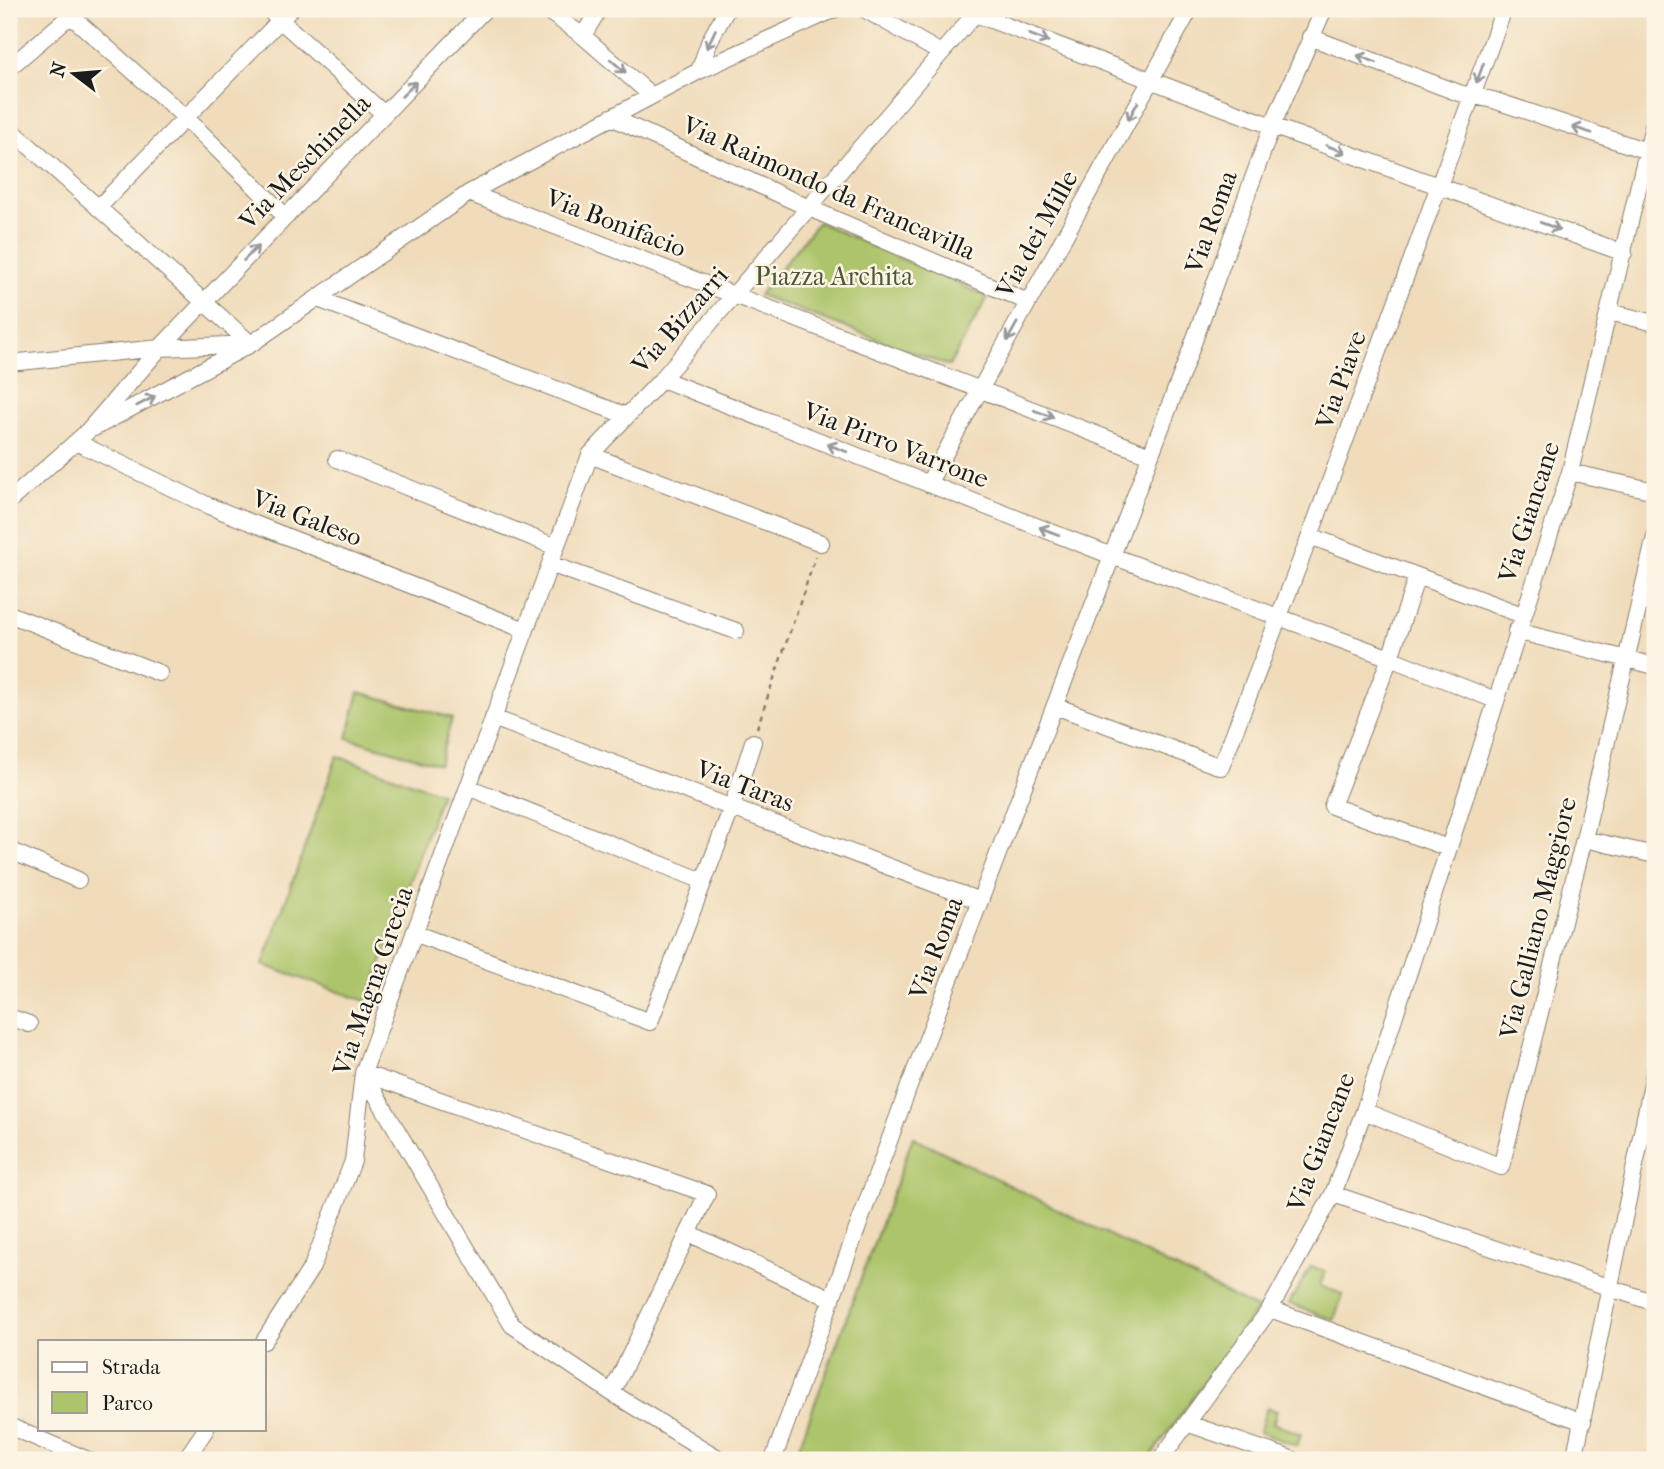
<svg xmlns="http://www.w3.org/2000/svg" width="1664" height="1469" viewBox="0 0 1664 1469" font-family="'IM FELL French Canon',serif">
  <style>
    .green { fill: #acc46a; stroke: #647043; stroke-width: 2 }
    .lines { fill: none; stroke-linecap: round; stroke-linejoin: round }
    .minor-casing { stroke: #867c6b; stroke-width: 18 }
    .path { stroke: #867c6b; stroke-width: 2.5; stroke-dasharray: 5 5; stroke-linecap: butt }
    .minor { stroke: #fff; stroke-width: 16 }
    .oneway { stroke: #999 }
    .labels { text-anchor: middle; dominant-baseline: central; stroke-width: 5; stroke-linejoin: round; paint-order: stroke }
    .street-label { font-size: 26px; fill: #1c1c1c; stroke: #fcf5e5 }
    .park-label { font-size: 26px; fill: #4e5737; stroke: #fcf5e5 }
  </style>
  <rect width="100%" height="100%" fill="#fcf5e5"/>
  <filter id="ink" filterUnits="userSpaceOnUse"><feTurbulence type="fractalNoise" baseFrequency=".0143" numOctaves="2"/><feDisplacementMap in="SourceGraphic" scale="14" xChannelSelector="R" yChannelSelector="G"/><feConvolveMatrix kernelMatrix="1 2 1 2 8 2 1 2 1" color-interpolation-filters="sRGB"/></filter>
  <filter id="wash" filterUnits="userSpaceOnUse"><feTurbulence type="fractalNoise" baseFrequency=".00686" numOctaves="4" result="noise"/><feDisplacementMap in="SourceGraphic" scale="28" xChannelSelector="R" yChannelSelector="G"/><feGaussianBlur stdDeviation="1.57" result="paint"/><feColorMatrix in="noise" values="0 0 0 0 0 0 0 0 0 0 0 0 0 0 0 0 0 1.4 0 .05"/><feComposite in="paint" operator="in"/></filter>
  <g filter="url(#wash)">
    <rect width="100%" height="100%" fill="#f0dbba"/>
    <!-- green -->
    <path class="green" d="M818 222 988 297 949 366 759 295Z
      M359 692 452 718 439 764 347 738Z
      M337 756 441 793 368 1002 263 965Z
      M913 1137 1257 1309 1148 1460H794Z
      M1311 1266 1325 1271 1320 1286 1343 1294 1334 1320 1289 1304Z
      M1267 1408 1277 1411 1273 1423 1301 1434 1297 1446 1259 1432Z"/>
  </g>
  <g filter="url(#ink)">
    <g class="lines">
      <!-- minor casing -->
      <g class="minor-casing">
        <path id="minor" d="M268 9 384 114
          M545 9 583 36 652 96
          M864 9 941 53
          M975 14 1272 126 1624 253
          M70 15 186 118 286 217
          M583 36 599 9
          M1310 37 1459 93 1493 100 1647 151
          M9 68 78 9
          M699 71 710 40 727 9
          M611 117 809 208 1028 302
          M9 128 251 344 94 428
          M469 193 1150 455
          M98 208 291 9
          M318 299 627 416
          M1609 312 1655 323
          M9 363 160 348 251 344 469 193 699 71 835 9
          M662 379 1112 556 1390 658 1495 700
          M76 442 209 506 525 630
          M590 455 821 543
          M337 459 556 547
          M1570 472 1655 491
          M928 484 1190 9
          M9 501 86 433 160 348 485 9
          M1310 536 1522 615
          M550 564 736 631
          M1417 576 1390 658 1332 806 1448 848
          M9 614 159 673
          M1516 631 1655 666
          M1055 706 1221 767 1310 536 1504 9
          M493 718 980 901
          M468 787 703 881
          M1584 839 1655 855
          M9 850 78 880
          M414 933 650 1022 732 807 753 742
          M9 1017 29 1024
          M363 1073 707 1194 612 1393
          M363 1073 512 1325 612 1393 721 1460
          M1364 1111 1501 1167 1584 839 1655 537
          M1333 1194 1655 1303
          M688 1233 832 1299
          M1270 1309 1583 1422
          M264 1341 312 1267 353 1161 363 1073 590 455 662 379 979 9
          M1189 1424 1294 1460
          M9 1426 88 1460
          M185 1460 206 1429
          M773 1460 908 1089 1187 360 1272 126 1324 9
          M1160 1460 1270 1309 1333 1194 1364 1111 1570 472 1655 118
          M1574 1460 1655 1069"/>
      </g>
      <!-- path -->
      <path class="path" d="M757 728 816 556"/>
      <!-- minor -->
      <use href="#minor" class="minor"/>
    </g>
    <!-- one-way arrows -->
    <defs><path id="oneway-shaft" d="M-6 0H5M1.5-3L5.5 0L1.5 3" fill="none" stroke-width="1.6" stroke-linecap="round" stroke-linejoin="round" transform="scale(1.75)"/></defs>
    <g class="oneway">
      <use href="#oneway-shaft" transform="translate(1039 38) rotate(21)"/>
      <use href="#oneway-shaft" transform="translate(711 39) rotate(115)"/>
      <use href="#oneway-shaft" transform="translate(1367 59) rotate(-159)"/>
      <use href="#oneway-shaft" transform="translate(618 66) rotate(41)"/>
      <use href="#oneway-shaft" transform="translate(1480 73) rotate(110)"/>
      <use href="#oneway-shaft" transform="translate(409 89) rotate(-46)"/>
      <use href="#oneway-shaft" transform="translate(1133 111) rotate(119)"/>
      <use href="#oneway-shaft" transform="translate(1582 130) rotate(-162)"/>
      <use href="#oneway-shaft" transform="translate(1336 149) rotate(20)"/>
      <use href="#oneway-shaft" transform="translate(1550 226) rotate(20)"/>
      <use href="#oneway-shaft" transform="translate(251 253) rotate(-46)"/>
      <use href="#oneway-shaft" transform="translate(1012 332) rotate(119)"/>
      <use href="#oneway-shaft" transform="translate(146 401) rotate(-28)"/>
      <use href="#oneway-shaft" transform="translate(1044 414) rotate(21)"/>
      <use href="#oneway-shaft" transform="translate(837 448) rotate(-159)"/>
      <use href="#oneway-shaft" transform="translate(1049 531) rotate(-159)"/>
    </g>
  </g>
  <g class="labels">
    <!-- street labels -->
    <g class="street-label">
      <text transform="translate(305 162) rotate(-46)">Via Meschinella</text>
      <text transform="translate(829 188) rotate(24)">Via Raimondo da Francavilla</text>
      <text transform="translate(1211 222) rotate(-70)">Via Roma</text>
      <text transform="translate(616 223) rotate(21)">Via Bonifacio</text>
      <text transform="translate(1037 234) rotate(-61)">Via dei Mille</text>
      <text transform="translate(680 320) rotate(-49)">Via Bizzarri</text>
      <text transform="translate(1341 380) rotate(-70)">Via Piave</text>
      <text transform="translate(896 445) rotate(21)">Via Pirro Varrone</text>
      <text transform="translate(1529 512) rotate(-72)">Via Giancane</text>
      <text transform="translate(307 518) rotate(21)">Via Galeso</text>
      <text transform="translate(745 786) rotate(21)">Via Taras</text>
      <text transform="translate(1538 918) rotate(-76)">Via Galliano Maggiore</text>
      <text transform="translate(936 948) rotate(-69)">Via Roma</text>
      <text transform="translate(373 981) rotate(-71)">Via Magna Grecia</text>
      <text transform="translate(1321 1142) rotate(-69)">Via Giancane</text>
    </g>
    <!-- park labels -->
    <g class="park-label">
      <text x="834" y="276">Piazza Archita</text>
    </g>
  </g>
  <!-- margin -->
  <rect width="1664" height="1469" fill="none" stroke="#fcf5e5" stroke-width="35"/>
  <!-- legend -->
  <rect x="38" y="1340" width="228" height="91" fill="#fcf5e5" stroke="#a29e95" stroke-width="2"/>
  <rect x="52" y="1362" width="35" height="10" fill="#ffffff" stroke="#a29e95" stroke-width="2"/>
  <text x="102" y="1374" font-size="21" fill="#1c1c1c">Strada</text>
  <rect x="52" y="1392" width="35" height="21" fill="#acc46a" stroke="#a29e95" stroke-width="2"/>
  <text x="102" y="1410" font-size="21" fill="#1c1c1c">Parco</text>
  <!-- north arrow -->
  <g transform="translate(74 74) rotate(286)" stroke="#fcf5e5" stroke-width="5" paint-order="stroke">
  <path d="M0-5L12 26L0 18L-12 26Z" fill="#1c1c1c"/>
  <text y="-10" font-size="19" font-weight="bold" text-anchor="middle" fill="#1c1c1c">N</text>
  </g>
</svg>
